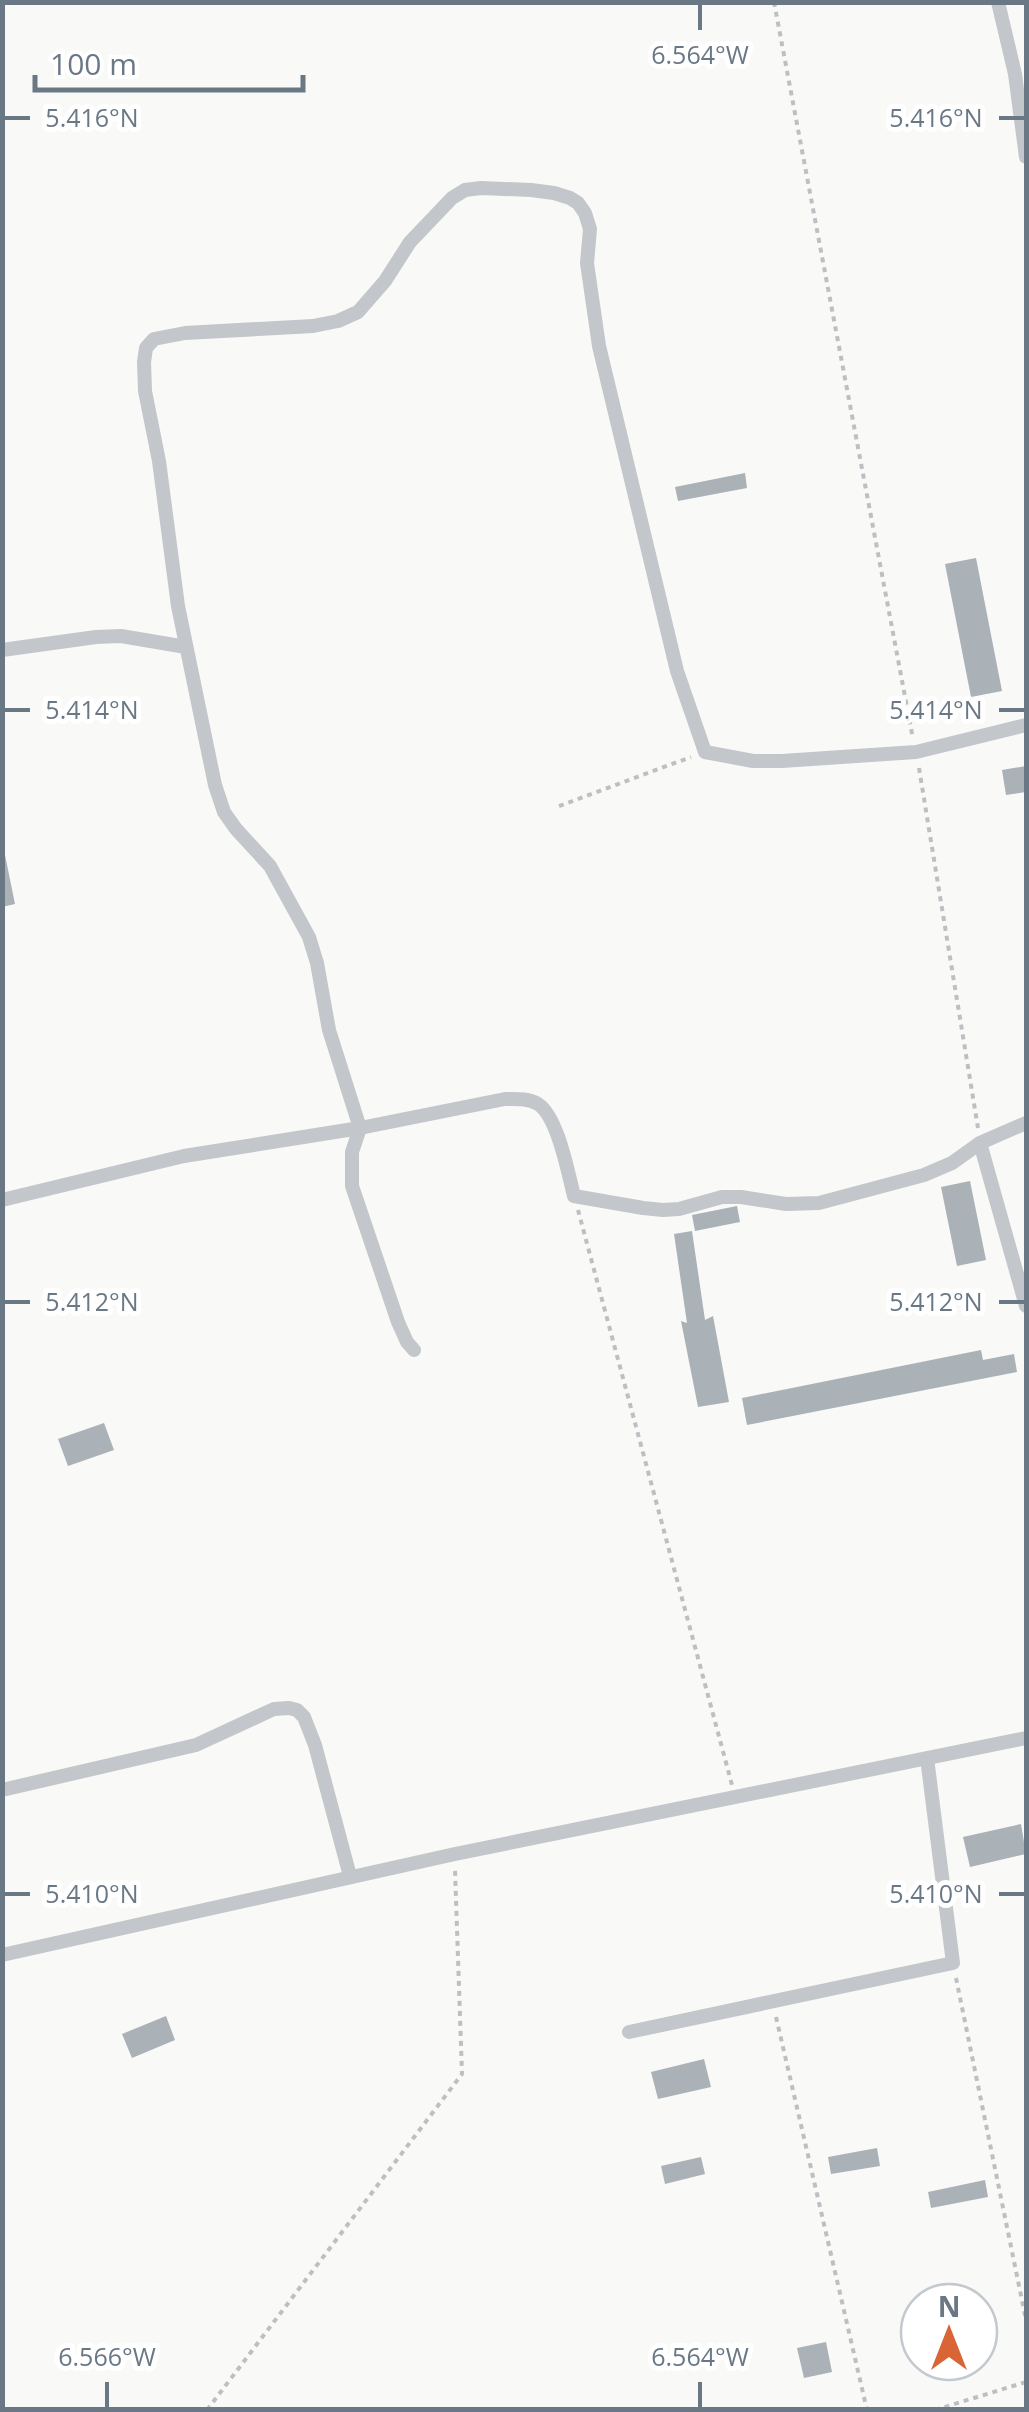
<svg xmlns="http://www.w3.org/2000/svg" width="1029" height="2412" viewBox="0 0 1029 2412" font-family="'Open Sans',sans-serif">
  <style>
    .building { fill: #aab1b7 }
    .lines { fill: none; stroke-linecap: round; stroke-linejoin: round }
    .path { stroke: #bdbfc2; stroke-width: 4; stroke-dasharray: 5 5; stroke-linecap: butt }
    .street { stroke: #c3c6ca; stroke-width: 14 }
    .ticks { fill: none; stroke: #6a7886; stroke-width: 4 }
    .ticks-label { font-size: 25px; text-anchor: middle; fill: #6a7886; stroke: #fff; stroke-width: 10; stroke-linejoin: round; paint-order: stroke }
  </style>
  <rect width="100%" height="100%" fill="#f9f9f7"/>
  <!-- building -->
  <path class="building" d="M745 473 747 488 678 501 675 487Z
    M976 558 1002 691 971 697 945 564Z
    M1026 766V792L1006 795 1002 770Z
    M4 850 15 904 2 907V851Z
    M970 1181 986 1260 957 1266 941 1187Z
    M737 1206 740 1222 695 1231 692 1215Z
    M692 1231 705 1320 713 1316 729 1402 698 1407 681 1321 687 1323 674 1234Z
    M981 1350 983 1360 1014 1354 1017 1372 747 1425 742 1398Z
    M104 1423 114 1450 68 1466 58 1439Z
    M1021 1824 1026 1854 970 1867 963 1837Z
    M166 2016 175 2040 132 2058 122 2034Z
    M704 2059 711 2087 658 2099 651 2072Z
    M877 2148 880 2166 831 2174 828 2157Z
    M701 2157 705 2174 665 2184 661 2166Z
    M985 2180 988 2197 931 2208 928 2192Z
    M826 2342 832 2372 804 2378 797 2348Z"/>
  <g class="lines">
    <!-- path -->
    <path class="path" d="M774 2 913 739
      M919 768 978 1128
      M559 806 691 757
      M578 1210 732 1785
      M956 1978 1026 2320
      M776 2017 867 2410
      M207 2410 462 2074 455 1870
      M935 2410 1026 2382"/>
    <!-- street -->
    <path class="street" d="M998 2 1015 74 1026 157
      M2 650 96 637 121 636 186 647
      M980 1143 1026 1306
      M2 1200 184 1156 360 1128 505 1099C516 1099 528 1098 538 1104 558 1117 568 1173 574 1196L643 1208 663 1210 679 1209 722 1197H741L786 1204 819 1203 924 1175 952 1163 980 1143 1026 1123
      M414 1350 407 1342 398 1322 352 1186V1152L360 1128 329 1030 317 963 309 937 270 866 236 829 224 812 215 785 178 606 159 461 145 391 144 362 146 348 154 339 185 333 313 326 338 321 358 312 385 281 410 242 452 198 465 190 481 188 531 190 554 193 570 198 578 203 585 213 590 229 587 263 599 346 677 671 705 752 753 761H782L916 752 1026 725
      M2 1790 196 1745 274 1709 289 1708 297 1710 304 1717 315 1745 350 1876
      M2 1955 455 1854 1026 1738
      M629 2032 953 1963 927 1758"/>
  </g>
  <!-- ticks -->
  <path class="ticks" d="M700 5V30M5 118H30M999 118H1024M5 710H30M999 710H1024M5 1302H30M999 1302H1024M5 1894H30M999 1894H1024M107 2382V2407M700 2382V2407"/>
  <g class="ticks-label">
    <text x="700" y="64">6.564°W</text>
    <text x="92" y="127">5.416°N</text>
    <text x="936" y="127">5.416°N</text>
    <text x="92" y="719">5.414°N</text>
    <text x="936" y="719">5.414°N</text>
    <text x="92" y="1311">5.412°N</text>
    <text x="936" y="1311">5.412°N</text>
    <text x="92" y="1903">5.410°N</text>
    <text x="936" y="1903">5.410°N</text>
    <text x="107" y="2366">6.566°W</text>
    <text x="700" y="2366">6.564°W</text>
  </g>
  <!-- border -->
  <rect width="1029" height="2412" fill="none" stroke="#6a7886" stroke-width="10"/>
  <!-- north arrow -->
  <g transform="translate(949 2332)"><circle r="48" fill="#ffffff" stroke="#c3c9cf" stroke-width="2.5"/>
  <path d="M0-8L18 38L0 25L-18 38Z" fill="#d96537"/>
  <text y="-15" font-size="28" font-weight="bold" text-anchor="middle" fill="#6a7886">N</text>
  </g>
  <!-- scale -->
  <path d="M35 75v15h268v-15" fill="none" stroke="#6a7886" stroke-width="5"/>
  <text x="50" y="75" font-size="30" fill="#6a7886" stroke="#ffffff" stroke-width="8" paint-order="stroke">100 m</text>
</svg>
